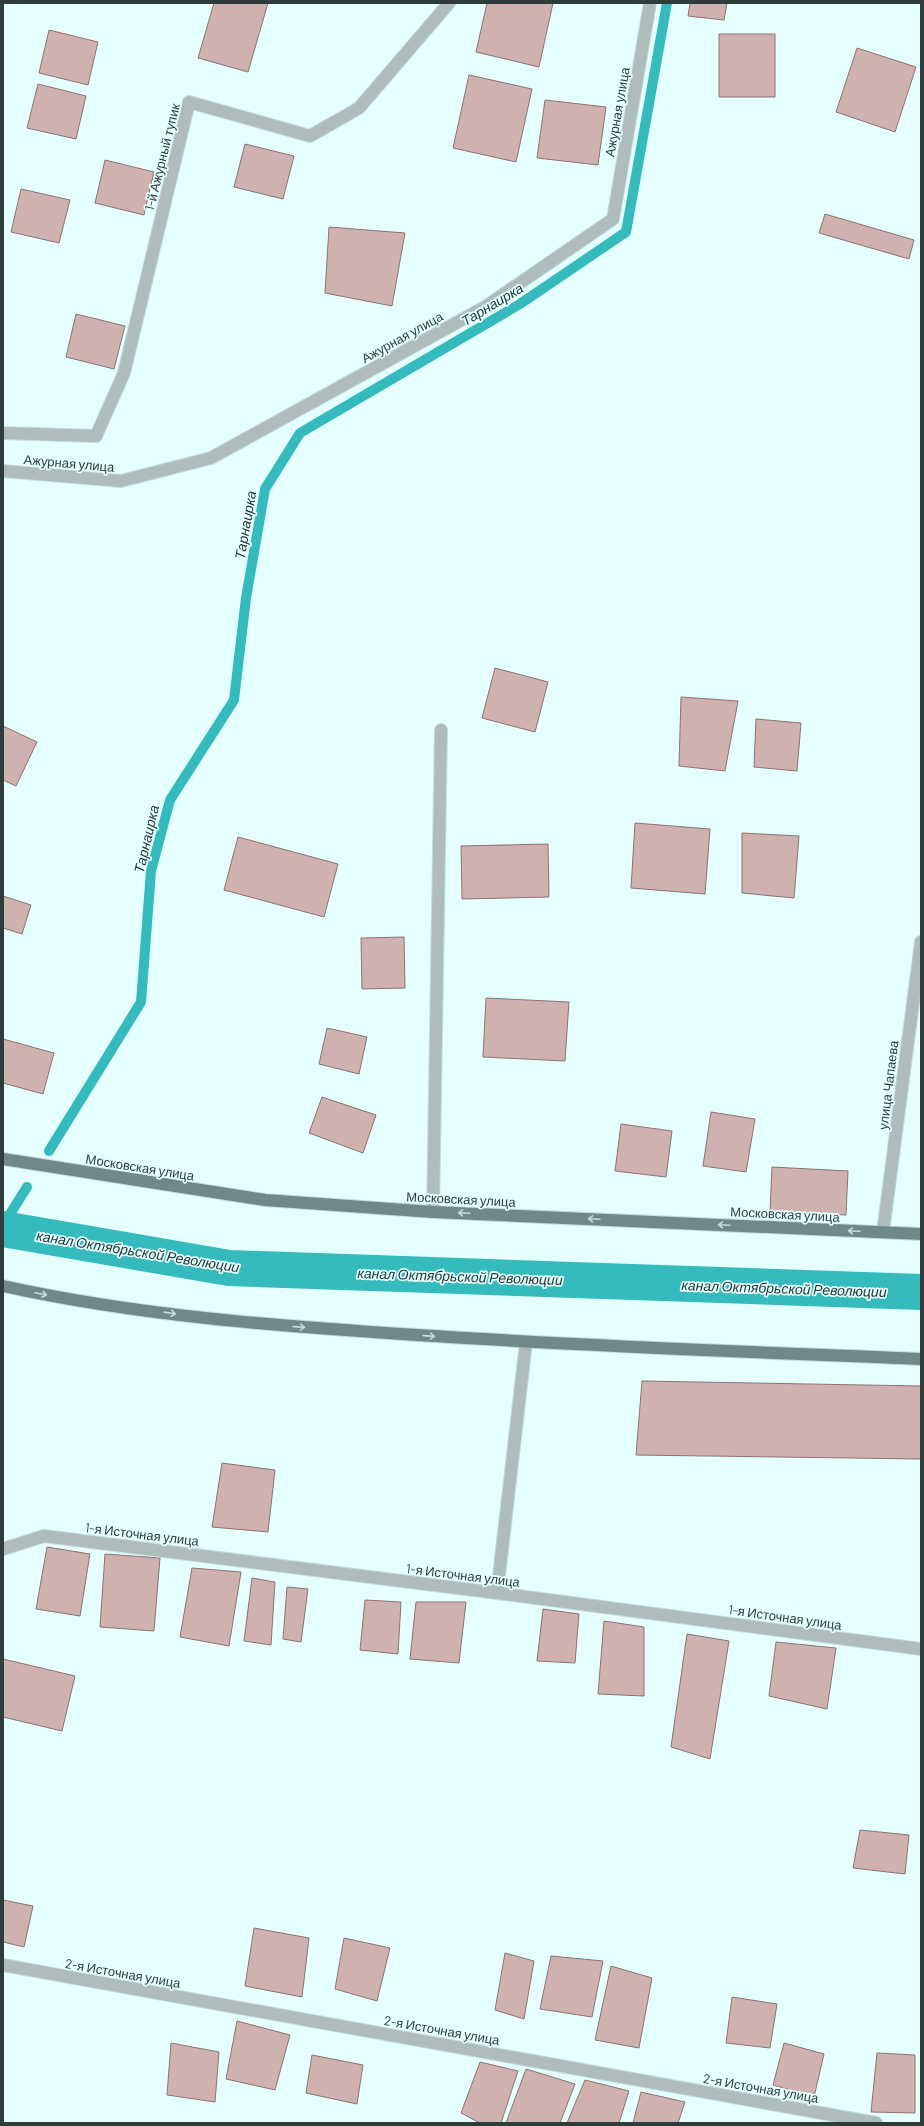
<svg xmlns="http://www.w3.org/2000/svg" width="924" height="2126" viewBox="0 0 924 2126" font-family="Barlow,sans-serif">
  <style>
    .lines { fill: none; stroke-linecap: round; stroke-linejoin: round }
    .stream { stroke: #35babd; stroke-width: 10 }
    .canal { stroke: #35babd; stroke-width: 36 }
    .building { fill: #cfb2b0; stroke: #8c726f }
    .minor-casing { stroke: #c4dcdc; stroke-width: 14 }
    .major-casing { stroke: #c4dcdc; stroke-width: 14 }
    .minor { stroke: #aebcbc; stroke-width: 12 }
    .major { stroke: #6f8888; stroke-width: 12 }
    .oneway { stroke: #c2dbdb }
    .labels { text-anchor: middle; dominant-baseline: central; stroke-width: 3.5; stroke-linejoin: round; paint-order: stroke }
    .street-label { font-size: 13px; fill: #2f3c3c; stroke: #e5ffff }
    .water-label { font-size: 14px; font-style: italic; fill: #213737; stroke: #e5ffff }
  </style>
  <rect width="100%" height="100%" fill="#e5ffff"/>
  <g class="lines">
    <!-- stream -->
    <path class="stream" d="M49 1151 141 1002 151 871 170 800 234 700 246 598 265 489 300 433 520 304 626 232 667 3
      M3 1225 27 1187"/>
    <!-- canal -->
    <path class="canal" d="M3 1229 229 1268 921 1292"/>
  </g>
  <!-- building -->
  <path class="building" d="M214 3H268L248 72 198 58Z
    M487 3H553L539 67 476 52Z
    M690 3H727L724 20 688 16Z
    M49 30 98 42 88 85 39 73Z
    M719 34H775V97H719Z
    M857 48 916 67 895 132 836 112Z
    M469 75 532 89 516 162 453 148Z
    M38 84 86 96 76 139 27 128Z
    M545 100 606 107 598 165 537 158Z
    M245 144 294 156 283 199 234 187Z
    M105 160 154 172 144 215 95 203Z
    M21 189 70 200 59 243 11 232Z
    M825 214 914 240 909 259 819 233Z
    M329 227 405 233 392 306 325 293Z
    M76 314 125 326 114 369 66 357Z
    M495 668 548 682 535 732 482 718Z
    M681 697 738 701 725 771 679 766Z
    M756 719 801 723 797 771 754 767Z
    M3 726 37 742 16 786 3 780Z
    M635 823 710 829 705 894 631 888Z
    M742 833 799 836 794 898 742 893Z
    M238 837 338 864 324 917 224 890Z
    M548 844 549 897 462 899 461 846Z
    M3 896 31 905 22 934 3 928Z
    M404 937 405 988 362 989 361 938Z
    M486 998 569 1002 565 1061 483 1057Z
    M327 1028 367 1037 359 1074 319 1064Z
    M3 1039 54 1053 43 1094 3 1083Z
    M322 1097 376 1115 363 1153 309 1133Z
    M711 1112 755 1119 746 1172 703 1166Z
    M621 1124 672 1131 666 1177 615 1171Z
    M772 1167 848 1171 846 1215 770 1212Z
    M642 1381 921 1386V1459L636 1455Z
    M222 1463 275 1470 268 1532 212 1527Z
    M47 1547 90 1554 80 1616 36 1609Z
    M105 1554 160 1558 154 1631 100 1627Z
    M192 1568 241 1572 229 1646 180 1637Z
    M252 1578 275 1582 271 1645 244 1641Z
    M287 1587 308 1589 301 1642 283 1639Z
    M365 1600 401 1602 398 1654 360 1650Z
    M416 1602H466L459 1663 410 1659Z
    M543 1609 579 1614 575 1663 537 1661Z
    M604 1621 644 1627V1696L598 1694Z
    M687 1634 729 1641 710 1759 671 1747Z
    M776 1642 836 1648 827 1709 769 1696Z
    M3 1659 75 1676 62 1731 3 1717Z
    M860 1830 909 1835 905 1874 853 1868Z
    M3 1900 33 1906 24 1947 3 1942Z
    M254 1928 309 1938 302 1997 245 1986Z
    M344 1938 390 1948 377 2001 335 1989Z
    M505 1953 534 1961 524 2019 495 2010Z
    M551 1956 603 1961 592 2017 540 2009Z
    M611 1966 652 1978 639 2048 595 2040Z
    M732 1997 777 2004 770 2048 726 2043Z
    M237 2021 290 2035 275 2090 226 2079Z
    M171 2043 219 2052 215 2102 167 2095Z
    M784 2043 824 2054 814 2097 773 2085Z
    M877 2053 915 2055V2113L871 2112Z
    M312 2055 363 2065 357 2104 306 2093Z
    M480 2062 518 2071 501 2123H480L461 2113Z
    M526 2069 575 2084 560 2123H506Z
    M585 2080 629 2091 619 2123H567Z
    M641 2092 685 2102 678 2123H633Z"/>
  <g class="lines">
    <!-- minor casing -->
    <g class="minor-casing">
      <path id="minor" d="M3 433 96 436 124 373 189 102 310 136 359 108 449 3
        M3 471 121 481 211 458 485 307 613 219 650 3
        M433 1212 441 730
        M883 1232 921 942
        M3 1549 44 1536 497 1593 921 1649
        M497 1593 526 1342
        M3 1965 876 2123"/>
    </g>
    <!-- major casing -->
    <g class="major-casing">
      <path id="major" d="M3 1159 265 1200 433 1212 921 1234
        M3 1286C139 1316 278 1326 417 1335 585 1346 753 1352 921 1359"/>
    </g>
    <!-- minor -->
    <use href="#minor" class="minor"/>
    <!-- major -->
    <use href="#major" class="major"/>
  </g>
  <!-- one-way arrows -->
  <defs><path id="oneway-shaft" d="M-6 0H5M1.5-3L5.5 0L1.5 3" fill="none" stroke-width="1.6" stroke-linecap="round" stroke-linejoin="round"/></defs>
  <g class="oneway">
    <use href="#oneway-shaft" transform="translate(464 1213) rotate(-177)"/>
    <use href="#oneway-shaft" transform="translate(594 1219) rotate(-177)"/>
    <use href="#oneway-shaft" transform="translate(724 1225) rotate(-177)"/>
    <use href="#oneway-shaft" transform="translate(854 1231) rotate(-177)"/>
    <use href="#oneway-shaft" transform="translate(41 1294) rotate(12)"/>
    <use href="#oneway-shaft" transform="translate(170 1313) rotate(8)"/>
    <use href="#oneway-shaft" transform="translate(299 1327) rotate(4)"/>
    <use href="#oneway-shaft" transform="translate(429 1336) rotate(4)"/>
  </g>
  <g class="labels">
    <!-- street labels -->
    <g class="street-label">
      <text transform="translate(617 112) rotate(-80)">Ажурная улица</text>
      <text transform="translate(162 157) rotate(-76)">1-й Ажурный тупик</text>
      <text transform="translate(402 337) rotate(-29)">Ажурная улица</text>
      <text transform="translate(69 463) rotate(5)">Ажурная улица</text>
      <text transform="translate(888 1085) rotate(-83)">улица Чапаева</text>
      <text transform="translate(140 1167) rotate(9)">Московская улица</text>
      <text transform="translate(461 1199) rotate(3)">Московская улица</text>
      <text transform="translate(785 1214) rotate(3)">Московская улица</text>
      <text transform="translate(142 1534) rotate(7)">1-я Источная улица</text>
      <text transform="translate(463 1575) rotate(7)">1-я Источная улица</text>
      <text transform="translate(785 1617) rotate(8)">1-я Источная улица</text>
      <text transform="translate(123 1973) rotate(10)">2-я Источная улица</text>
      <text transform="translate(442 2030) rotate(10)">2-я Источная улица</text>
      <text transform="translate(761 2088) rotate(10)">2-я Источная улица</text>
    </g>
    <!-- water labels -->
    <g class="water-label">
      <text transform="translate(492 304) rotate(-31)">Тарнаирка</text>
      <text transform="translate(245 525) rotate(-80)">Тарнаирка</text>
      <text transform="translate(146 839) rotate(-77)">Тарнаирка</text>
      <text transform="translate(138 1251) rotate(9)">канал Октябрьской Революции</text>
      <text transform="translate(460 1276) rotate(2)">канал Октябрьской Революции</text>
      <text transform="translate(784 1288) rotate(2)">канал Октябрьской Революции</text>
    </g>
  </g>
  <!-- border -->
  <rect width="924" height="2126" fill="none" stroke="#2f3c3c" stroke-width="8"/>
</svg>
